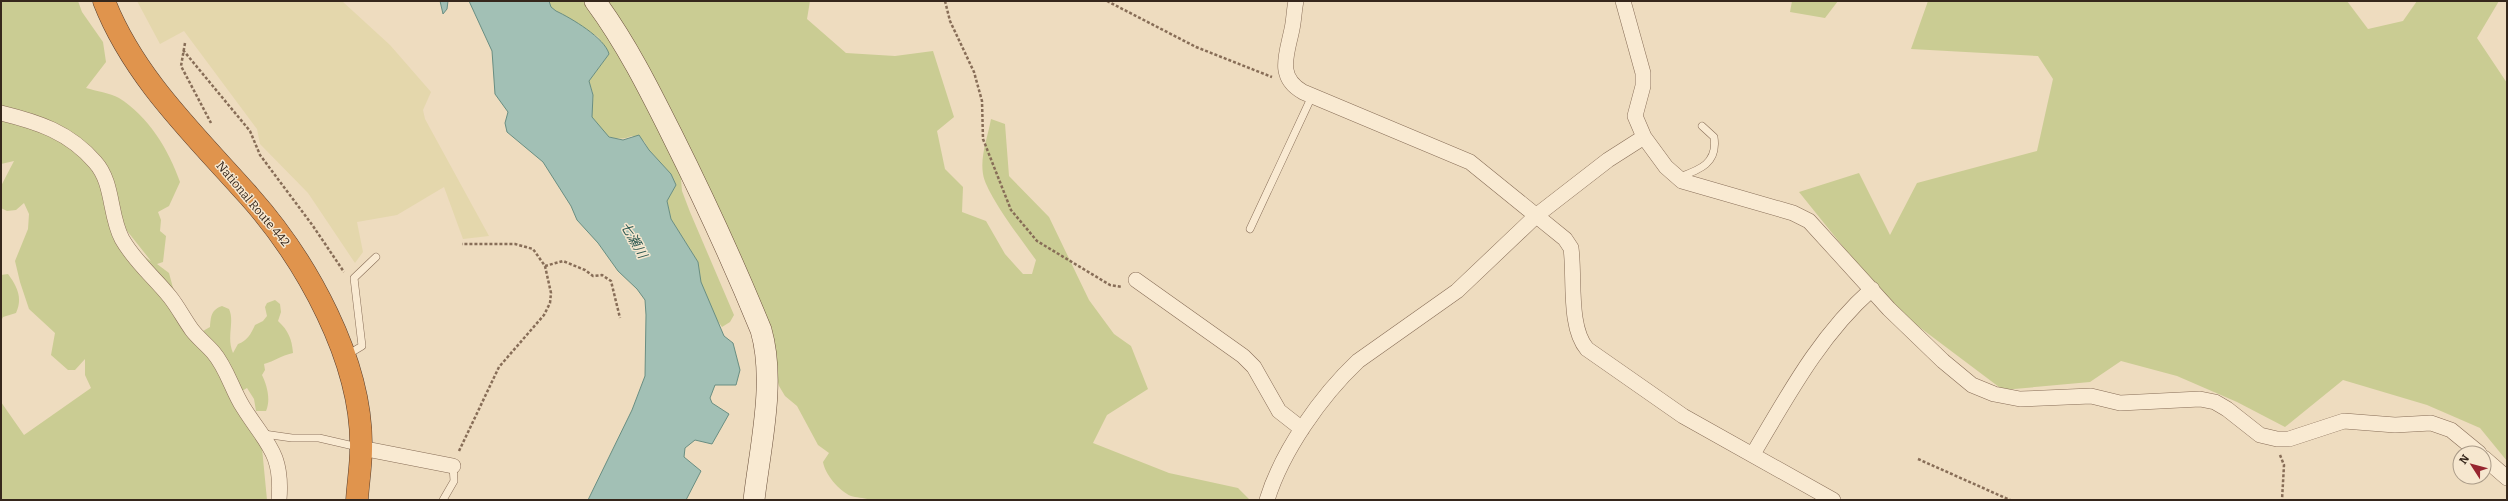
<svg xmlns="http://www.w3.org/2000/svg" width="2508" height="501" viewBox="0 0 2508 501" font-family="Bitter,'Noto Sans JP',serif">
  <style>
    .farmland { fill: #e4d7ac }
    .green { fill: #cacc93; fill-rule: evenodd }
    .water { fill: #a2c0b5; stroke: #698e82 }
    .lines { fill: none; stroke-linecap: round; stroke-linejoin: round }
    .lane-casing { stroke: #876d57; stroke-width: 8 }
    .street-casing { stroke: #876d57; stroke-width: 16 }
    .secondary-casing { stroke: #694e3a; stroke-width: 22 }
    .highway-casing { stroke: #553c2c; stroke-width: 23 }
    .path { stroke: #876d57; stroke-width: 2.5; stroke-dasharray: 3 2; stroke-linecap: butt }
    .lane { stroke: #f9ead2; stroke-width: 7 }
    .street { stroke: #f9ead2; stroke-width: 15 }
    .secondary { stroke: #f9ead2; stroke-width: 21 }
    .highway { stroke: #e0944d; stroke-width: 22 }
    .labels { text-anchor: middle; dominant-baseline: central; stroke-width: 3; stroke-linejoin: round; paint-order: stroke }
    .street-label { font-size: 12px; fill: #36271c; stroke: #f6e7cf }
    .water-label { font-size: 13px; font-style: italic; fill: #2b5750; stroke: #f6e7cf }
  </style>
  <rect width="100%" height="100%" fill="#eedcbf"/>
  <!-- farmland -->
  <path class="farmland" d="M137 1H342L390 45 431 92 423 110 425 119 489 236 463 239 444 187 397 215 357 222 363 252 355 263 308 193 260 144 257 129 184 31 160 44Z"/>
  <!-- green -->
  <path class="green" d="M1 1H78L82 12 103 42 106 62 86 88C96 91 110 93 119 98 148 116 169 150 180 182L169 206 158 212 161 220 160 231 166 236 163 262 157 264 169 273 176 299 203 331 210 327C211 316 211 310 222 306L229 309C235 322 226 337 233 353L238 344C247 341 251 334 255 325L263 321 267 316 265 307 267 303 275 300 280 304 281 312 278 321C288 330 292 339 293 353 280 356 275 361 264 364L265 370 262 375C267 385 271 400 266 411H256L254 399 247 388 242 391 262 448 267 500H1V402L24 435 91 388 85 375V359L75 370H68L51 355 55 333 29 309 20 282 15 261 28 229 29 214 24 203 16 210 7 211 1 208V186L14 161 1 164ZM120 222 151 261 145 257 133 262Z
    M549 1H810L807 19 846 53 895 56 933 51 954 117 937 131 945 169 963 187 962 212 986 221 1005 254 1023 274H1032L1036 260C1023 242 986 194 983 174 980 156 988 136 991 119L1005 124 1009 176 1049 217 1089 300 1114 334 1131 346 1148 389 1107 415 1093 443 1169 473 1238 488 1250 500H870C863 497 856 498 851 496 839 491 825 474 823 462L829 453 818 445 797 406 785 396 779 386 774 368 693 191 681 179 682 191 690 212 734 315 730 322 722 327 701 297 698 262 671 219 667 201 676 185 671 174 649 150 644 141 632 136C616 143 598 135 592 118 590 111 594 103 593 96 593 91 590 86 589 81L609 54 598 37 556 11 551 7Z
    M1792 1H1838L1825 18 1790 12Z
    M1928 1H2347L2368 29 2403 21 2417 1H2499L2477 38 2507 83V461L2480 428 2427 405 2343 380 2285 427 2237 402 2177 376 2121 361 2090 382 2003 390 1890 305 1799 192 1859 173 1890 235 1917 183 2037 151 2053 79 2038 56 1911 49Z
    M8 274C17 286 23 298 16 313L3 317 1 321V275Z"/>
  <!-- water -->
  <path class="water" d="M440 1H448L447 9 443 14Z
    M469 1H549L551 7 556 11C571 18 605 38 609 54L589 81 593 95 592 117 609 137 623 140 639 135 649 150 671 174 676 185 667 201 671 219 698 262 701 282 724 336 733 343 740 370 736 385H715L710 398 712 403 729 414 712 444 695 440 685 448 684 457 701 471 686 500H588L632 410 645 376 646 315 645 300 637 289 618 271 598 243 577 220 571 206 543 162 507 132 505 123 508 112 495 94 492 51Z"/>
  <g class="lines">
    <!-- lane casing -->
    <g class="lane-casing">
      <path id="lane" d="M1679 177C1700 170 1718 163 1714 137L1702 126
        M1250 229 1312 96
        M347 355 362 346 354 278 376 257
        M264 434 292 438H319L358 447
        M443 500 454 481 453 466"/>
    </g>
    <!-- street casing -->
    <g class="street-casing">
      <path id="street" d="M1296 1C1294 10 1294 20 1292 29 1287 54 1276 77 1303 92L1470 162 1565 239 1571 248C1575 277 1568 327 1587 349L1683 416 1833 500
        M1623 1 1643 73V86L1635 116 1644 137 1666 167 1682 181 1793 213 1809 221 1889 309 1943 361 1972 385 1994 394 2020 399 2091 396 2120 403 2200 399 2215 402 2227 409 2260 435 2277 439H2289L2344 421 2395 425 2431 423 2451 430 2479 453
        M1 113C38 122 69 132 95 162 114 183 109 215 122 239 135 262 154 277 170 297 178 307 184 319 192 330 198 338 206 344 213 352 227 368 232 390 243 407 266 444 283 452 279 500
        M1136 280 1243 356 1254 367 1279 411 1302 429
        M361 448 453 466
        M1753 454C1788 395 1820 335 1872 289
        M2484 458 2507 478
        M1267 500C1282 451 1321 396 1358 361L1457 291 1537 215 1608 160 1644 137"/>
    </g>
    <!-- secondary casing -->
    <g class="secondary-casing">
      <path id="secondary" d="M595 1C626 43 649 89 672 135 704 199 734 264 761 330 776 382 760 447 754 500"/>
    </g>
    <!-- highway casing -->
    <g class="highway-casing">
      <path id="highway" d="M104 1C134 78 195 135 249 196 306 260 363 361 361 449 361 466 358 483 357 500"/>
    </g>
    <!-- path -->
    <path class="path" d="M945 1 950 21 974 72 982 101 983 139 1011 210 1037 241 1110 285 1122 287
      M1107 1 1196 47 1272 77
      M185 43 181 66 211 123
      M183 50 250 131 260 155 313 226 344 272
      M545 266 563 261 585 270 593 276 602 275 611 281 620 318
      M459 451 499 367 544 315 550 303 551 293 545 266 533 249 515 244H462
      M2280 455 2284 465 2282 500
      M1918 459 2010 500"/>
    <!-- lane -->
    <use href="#lane" class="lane"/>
    <!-- street -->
    <use href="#street" class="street"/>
    <!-- secondary -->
    <use href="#secondary" class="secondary"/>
    <!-- highway -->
    <use href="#highway" class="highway"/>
  </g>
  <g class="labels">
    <!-- street labels -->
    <g class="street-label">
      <text transform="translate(253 204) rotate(50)">National Route 442</text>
    </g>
    <!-- water labels -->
    <g class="water-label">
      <text transform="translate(634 240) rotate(60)">七瀬川</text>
    </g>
  </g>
  <!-- border -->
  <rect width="2508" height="501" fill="none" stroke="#36271c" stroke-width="4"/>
  <!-- north arrow -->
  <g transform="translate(2472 465) rotate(306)"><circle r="19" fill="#f6e7cf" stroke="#a99a87"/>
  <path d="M0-3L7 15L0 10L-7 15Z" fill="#972630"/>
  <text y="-6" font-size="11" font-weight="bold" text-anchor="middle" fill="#36271c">N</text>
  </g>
</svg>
